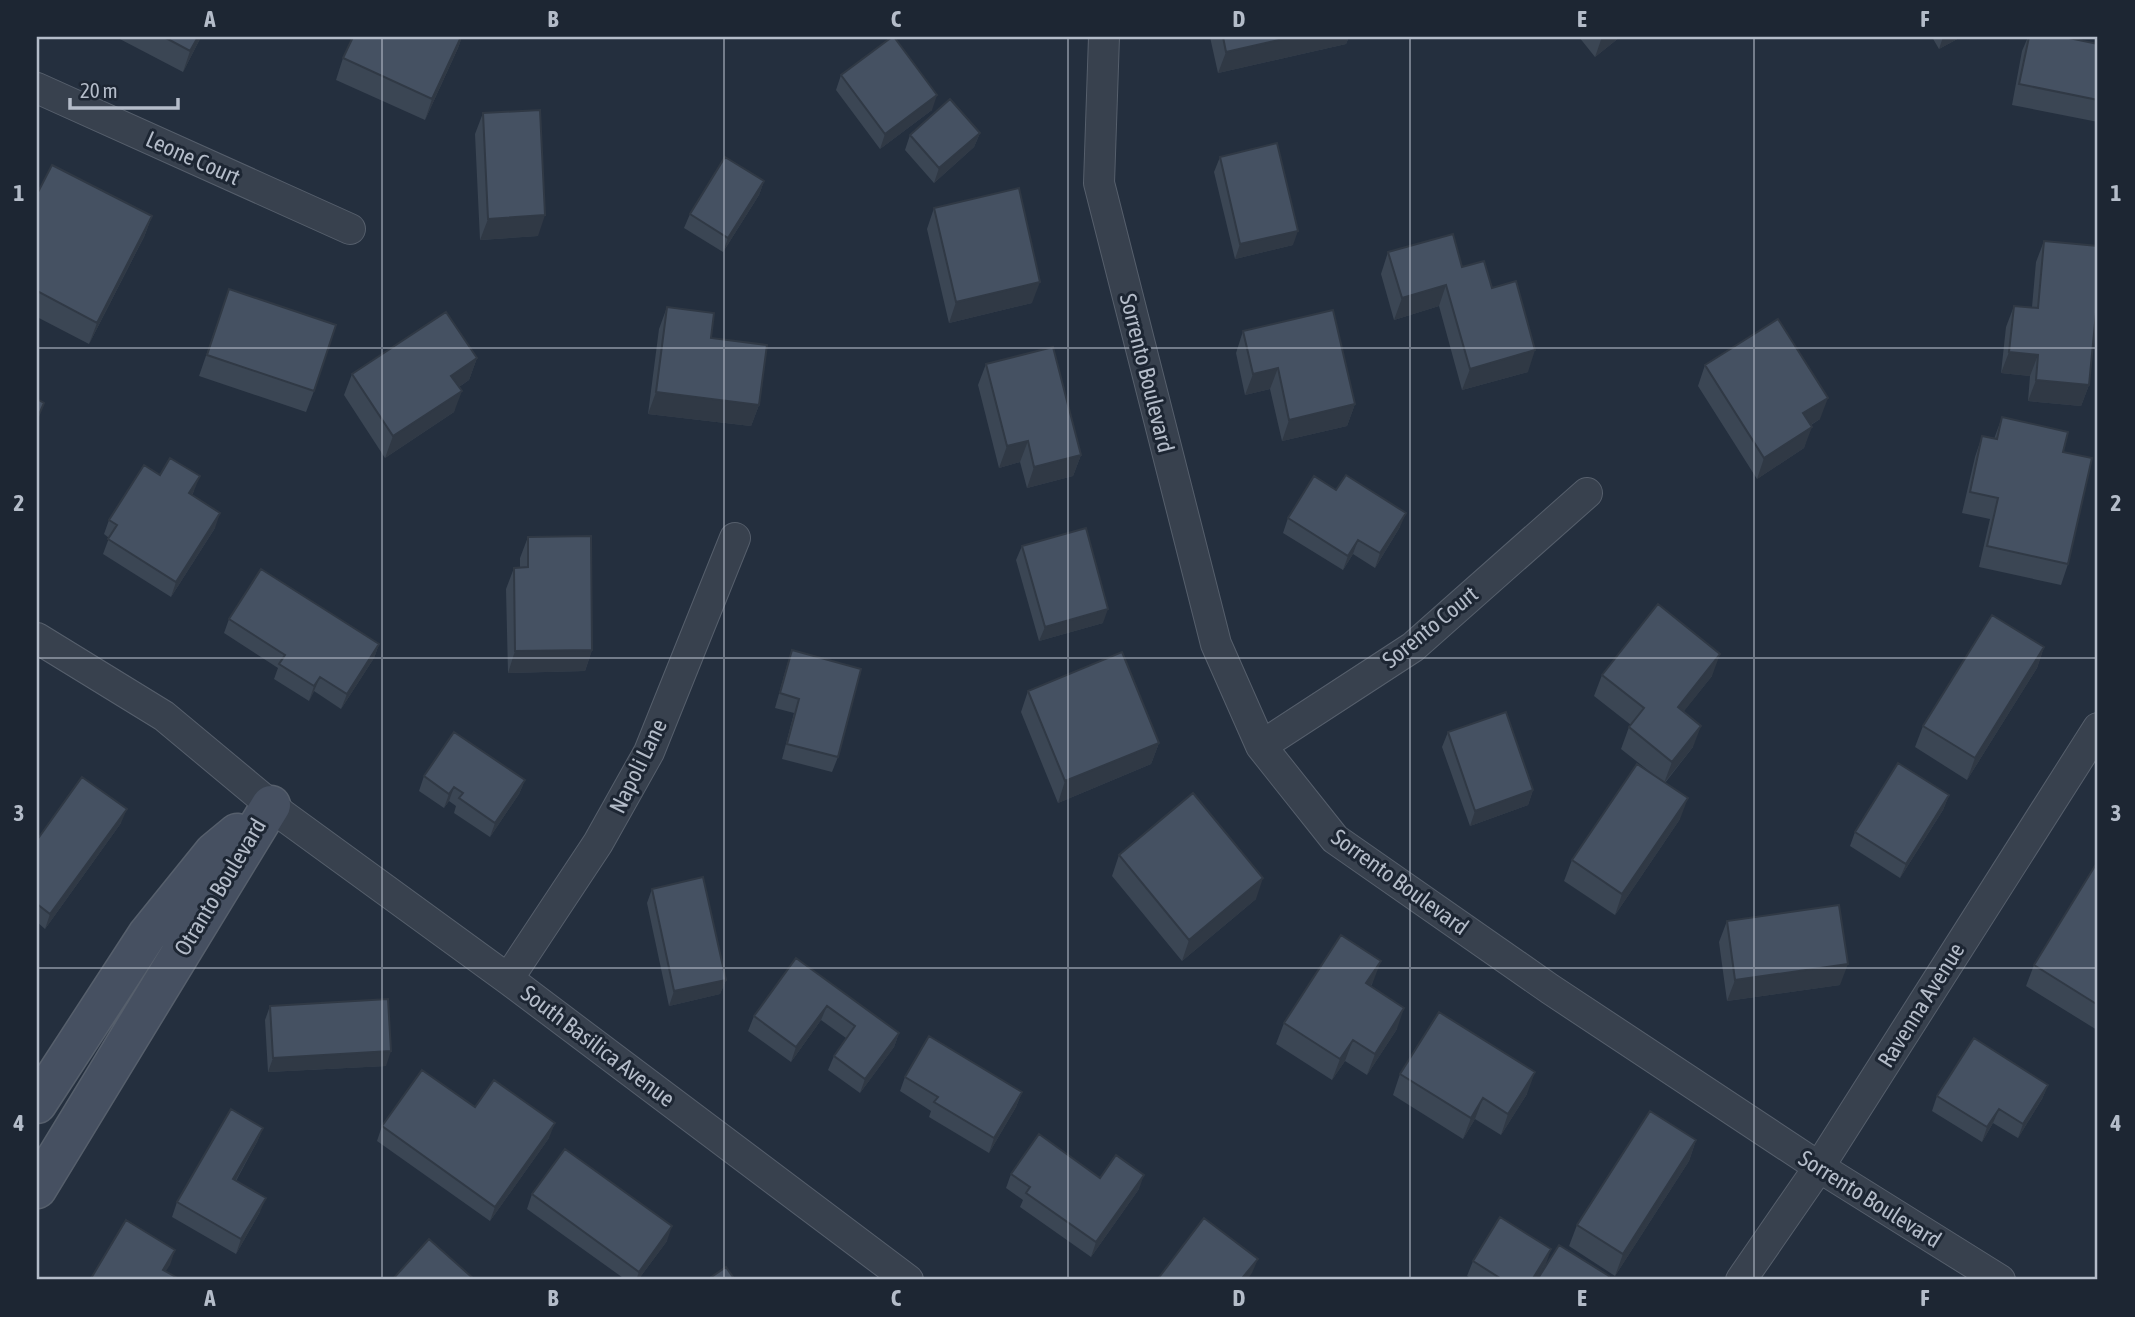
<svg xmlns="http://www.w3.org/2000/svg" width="2135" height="1317" viewBox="0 0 2135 1317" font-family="'Asap Condensed',sans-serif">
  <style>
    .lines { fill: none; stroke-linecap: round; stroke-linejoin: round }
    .street-casing { stroke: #565f6c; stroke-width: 32 }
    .secondary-casing { stroke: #565f6c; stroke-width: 41 }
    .street { stroke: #38414e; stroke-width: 30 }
    .secondary { stroke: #465061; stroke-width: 38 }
    .wall { fill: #3b4654 }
    .shaded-wall { fill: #303945 }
    .building { fill: #455162; stroke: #303945; stroke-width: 2 }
    .grid { fill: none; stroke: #b4bcc9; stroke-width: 2; stroke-opacity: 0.55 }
    .labels { text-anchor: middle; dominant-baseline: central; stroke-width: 6; stroke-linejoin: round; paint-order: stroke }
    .street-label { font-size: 23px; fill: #b4bcc9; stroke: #1d2633 }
    .neatline { fill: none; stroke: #b4bcc9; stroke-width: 2.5 }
    .grid-label { font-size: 23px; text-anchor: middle; font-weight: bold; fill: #b4bcc9 }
  </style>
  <rect width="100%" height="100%" fill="#242f3e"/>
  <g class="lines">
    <!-- street casing -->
    <g class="street-casing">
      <path id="street" d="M1104 37 1099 183 1216 644 1261 746 1335 839 1550 989 1819 1167 2000 1280
        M37 88 350 229
        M37 638 164 716 284 816 508 979 908 1280
        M1261 746 1413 647 1587 493
        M508 979 598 843 649 752 735 538
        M1741 1280 1819 1167 2098 728"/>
    </g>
    <!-- secondary casing -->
    <g class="secondary-casing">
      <path id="secondary" d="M37 1104 147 935 214 852 237 833
        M37 1189 271 805"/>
    </g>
    <!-- street -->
    <use href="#street" class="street"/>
    <!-- secondary -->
    <use href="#secondary" class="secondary"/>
  </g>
  <!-- wall -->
  <path class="wall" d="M116 37H201L183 72Z
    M353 37H462L458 48 425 120 336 80 343 58Z
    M1210 37H1349L1346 44 1218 73Z
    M1579 37H1620L1595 57Z
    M1932 37H1961L1939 49Z
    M2028 37H2064L2098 44V122L2012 105 2022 51Z
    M841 75 932 110 880 149 836 90Z
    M483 113 538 236 480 240 475 134Z
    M980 133 974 147 934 183 905 150 910 135Z
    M1220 157 1293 245 1235 259 1214 172Z
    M764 181 759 195 723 252 684 228 690 214Z
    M37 194 152 216 144 237 89 344 37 317Z
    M934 208 1032 303 949 323 927 229Z
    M2044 241 2089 385 2081 406 2028 401 2030 376 2001 373 2006 327 2014 306 2032 307 2036 262Z
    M1388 252 1462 267 1492 288 1528 372 1462 390 1439 306 1394 320 1381 274Z
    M229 289 314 391 306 412 199 376Z
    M667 307 711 338 759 405 751 426 648 414 659 329Z
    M1243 331 1355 404 1347 426 1282 441 1270 389 1245 395 1236 353Z
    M477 358 469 380 459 387 454 412 385 458 344 395 352 374Z
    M986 364 1081 455 1073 476 1027 488 1020 462 999 468 978 385Z
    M1705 365 1820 419 1811 425 1804 448 1757 479 1698 386Z
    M2002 417 2063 452 2068 564 2061 585 1979 567 1990 519 1962 513 1975 457 1982 436 1994 439Z
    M160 475 194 491 192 495 215 528 171 597 103 554 109 538 104 534 109 520Z
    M1336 490 1400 527 1375 568 1353 554 1343 570 1283 533 1288 518Z
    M528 537 592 650 585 671 508 673 506 589 514 568 520 567V558Z
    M1022 546 1103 623 1039 641 1016 560Z
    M229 619 379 644 374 658 341 709 314 691 309 701 274 679 278 668 224 633Z
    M2044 647 2037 668 1967 780 1915 747 1923 726Z
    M792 650 838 757 832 772 782 759 794 713 775 708 787 665Z
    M1602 675 1712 676 1683 712 1693 747 1665 783 1680 819 1615 915 1564 881 1572 860 1654 775 1621 749 1629 727 1631 725 1594 696Z
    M1028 691 1159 743 1151 764 1058 803 1021 712Z
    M1448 732 1533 790 1528 805 1470 826 1442 747Z
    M424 776 525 780 519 794 490 837 454 813 456 806 449 801 444 808 419 791Z
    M1949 795 1943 810 1900 878 1850 846 1855 832Z
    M121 823 45 929 37 922V840Z
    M1119 855 1256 899 1182 961 1112 876Z
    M2098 861V1028L2097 1030 2026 986 2034 965Z
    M652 889 726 980 720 994 669 1006 647 903Z
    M1727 921 1840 985 1727 1001 1719 942Z
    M796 958 899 1033 894 1047 860 1093 828 1070 834 1056 846 1038 821 1020 791 1062 748 1031 754 1016Z
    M1373 982 1371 986 1397 1029 1367 1075 1345 1061 1332 1080 1276 1044 1284 1023Z
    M270 1006 386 1066 268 1072 265 1020Z
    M1400 1074 1527 1094 1501 1135 1475 1119 1463 1139 1393 1095Z
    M905 1077 1022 1092 1016 1107 989 1153 929 1117 931 1111 900 1091Z
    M2048 1085 2042 1099 2018 1138 1993 1123 1982 1142 1932 1111 1937 1096Z
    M475 1107 549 1138 490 1221 377 1141 382 1126Z
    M263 1128 257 1142 236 1181 260 1212 236 1254 172 1217 177 1202Z
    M1696 1140 1689 1161 1615 1276 1569 1246 1577 1225Z
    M1011 1174 1139 1189 1091 1257 1020 1207 1023 1200 1006 1188Z
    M532 1194 667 1241 638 1280H626L527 1209Z
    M1473 1261 1546 1264 1536 1280H1474L1467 1276Z"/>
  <!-- shaded-wall -->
  <path class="shaded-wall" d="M198 37H201L183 72 190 51Z
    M461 37H462L458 48 425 120 432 99Z
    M1292 37H1349L1346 44 1218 73 1226 52Z
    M1602 37H1620L1595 57Z
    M1943 37H1961L1939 49Z
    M937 95 932 110 880 149 885 134Z
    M980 133 974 147 934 183 939 168Z
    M764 181 759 195 723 252 728 238Z
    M545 215 538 236 480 240 488 219Z
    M152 216 144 237 89 344 97 323Z
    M1298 231 1293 245 1235 259 1240 244Z
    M1040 282 1032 303 949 323 956 302Z
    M1446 285 1439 306 1394 320 1402 298Z
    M1535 350 1528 372 1462 390 1470 369Z
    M2009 352 2038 355 2030 376 2001 373Z
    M477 358 469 380 444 397 451 376Z
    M1278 368 1270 389 1245 395 1253 374Z
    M2036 380 2089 385 2081 406 2028 401Z
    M462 391 454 412 385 458 393 436Z
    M656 392 759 405 751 426 648 414Z
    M1828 398 1820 419 1795 434 1803 413Z
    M1355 404 1347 426 1282 441 1289 420Z
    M1812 427 1804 448 1757 479 1764 458Z
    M1028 441 1020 462 999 468 1007 446Z
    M1081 455 1073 476 1027 488 1034 467Z
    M200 476 194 491 184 508 189 493Z
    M220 513 215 528 171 597 176 582Z
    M1406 513 1400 527 1375 568 1380 553Z
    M1358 540 1353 554 1343 570 1348 556Z
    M1108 609 1103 623 1039 641 1045 627Z
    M379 644 374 658 341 709 347 694Z
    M2044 647 2037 668 1967 780 1975 758Z
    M592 650 585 671 508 673 515 651Z
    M1720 654 1712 676 1670 729 1678 707Z
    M320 677 314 691 309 701 314 686Z
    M1701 726 1693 747 1664 783 1672 762Z
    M1159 743 1151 764 1058 803 1065 781Z
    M525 780 519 794 490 837 495 823Z
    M454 787 449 801 444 808 449 794Z
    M1533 790 1528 805 1470 826 1475 811Z
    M1949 795 1943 810 1900 878 1906 864Z
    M1688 798 1680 819 1615 915 1622 894Z
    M127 809 121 823 45 929 50 914Z
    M1263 878 1256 899 1182 961 1189 940Z
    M1381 961 1373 982 1358 1004 1366 983Z
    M1848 964 1840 985 1727 1001 1735 980Z
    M726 980 720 994 669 1006 674 991Z
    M827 1006 821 1020 791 1062 796 1047Z
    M1404 1008 1397 1029 1367 1075 1375 1054Z
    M899 1033 894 1047 860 1093 865 1079Z
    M1353 1040 1345 1061 1332 1080 1340 1059Z
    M391 1051 386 1066 268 1072 273 1058Z
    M1535 1072 1527 1094 1501 1135 1508 1114Z
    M2048 1085 2042 1099 2018 1138 2023 1124Z
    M1022 1092 1016 1107 989 1153 994 1138Z
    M1483 1098 1475 1119 1463 1139 1471 1118Z
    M1999 1109 1993 1123 1982 1142 1987 1127Z
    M555 1123 549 1138 490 1221 495 1207Z
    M263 1128 257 1142 228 1194 233 1179Z
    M1696 1140 1689 1161 1615 1276 1623 1254Z
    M1144 1175 1139 1189 1091 1257 1096 1242Z
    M266 1198 260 1212 236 1254 241 1239Z
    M672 1226 667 1241 638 1280H636L639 1272Z
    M1551 1249 1546 1264 1536 1280H1532Z
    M175 1250 170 1265 160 1280 163 1270Z
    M1258 1259 1252 1273 1247 1280 1243 1277Z"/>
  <!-- building -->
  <path class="building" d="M164 37H198L190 51Z
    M353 37H461L432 99 343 58Z
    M892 37H894L937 95 885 134 841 75Z
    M1223 37H1292L1226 52Z
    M2029 37H2064L2098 44V100L2019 84Z
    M950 99 980 133 939 168 910 135Z
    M540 110 545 215 488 219 483 113Z
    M1277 143 1298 231 1240 244 1220 157Z
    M725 157 764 181 728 238 690 214Z
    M52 165 152 216 97 323 37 291V194Z
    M1019 188 1040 282 956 302 934 208Z
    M1453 234 1462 267 1484 261 1492 288 1516 281 1535 350 1470 369 1446 285 1402 298 1388 252Z
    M2044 241 2098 246V292L2089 385 2036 380 2038 355 2009 352 2014 306 2038 308Z
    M229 289 336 325 314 391 207 355Z
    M667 307 714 313 711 338 767 345 759 405 656 392Z
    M1333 310 1355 404 1289 420 1278 368 1253 374 1243 331Z
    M446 312 477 358 451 376 462 391 393 436 352 374Z
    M1778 319 1828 398 1803 413 1812 427 1764 458 1705 365Z
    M1053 347 1081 455 1034 467 1028 441 1007 446 986 364Z
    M37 399 44 403 37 419Z
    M2002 417 2068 432 2063 452 2092 458 2068 564 1987 546 1998 498 1970 492 1982 436 1997 439Z
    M170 458 200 476 189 493 220 513 176 582 108 539 117 525 109 520 144 465 160 475Z
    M1346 475 1406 513 1380 553 1358 540 1348 556 1288 518 1314 476 1336 490Z
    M1086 528 1108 609 1045 627 1022 546Z
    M591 536 592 650 515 651 514 568 528 567V537Z
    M261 569 379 644 347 694 320 677 314 686 279 664 285 655 229 619Z
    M1658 604 1720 654 1678 707 1701 726 1672 762 1629 727 1644 708 1602 675Z
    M1992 615 2044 647 1975 758 1923 726Z
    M792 650 861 669 838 757 787 744 799 699 780 693Z
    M1122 652 1159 743 1065 781 1028 691Z
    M1506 712 1533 790 1475 811 1448 732Z
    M454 732 525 780 495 823 459 798 463 793 454 787 449 794 424 776Z
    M1898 763 1949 795 1906 864 1855 832Z
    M1637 764 1688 798 1622 894 1572 860Z
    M82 777 127 809 50 914 37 904V840Z
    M1193 793 1263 878 1189 940 1119 855Z
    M2098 861V1005L2034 965Z
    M703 877 726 980 674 991 652 889Z
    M1839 905 1848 964 1735 980 1727 921Z
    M1341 935 1381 961 1366 983 1404 1008 1375 1054 1353 1040 1340 1059 1284 1023Z
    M796 958 899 1033 865 1079 834 1056 855 1026 827 1006 796 1047 754 1016Z
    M388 999 391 1051 273 1058 270 1006Z
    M1439 1012 1535 1072 1508 1114 1483 1098 1471 1118 1400 1074Z
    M929 1036 1022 1092 994 1138 934 1102 938 1097 905 1077Z
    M1974 1038 2048 1085 2023 1124 1999 1109 1987 1127 1937 1096Z
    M422 1070 475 1107 494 1080 555 1123 495 1207 382 1126Z
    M231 1109 263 1128 233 1179 266 1198 241 1239 177 1202Z
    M1650 1111 1696 1140 1623 1254 1577 1225Z
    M1039 1134 1100 1178 1116 1155 1144 1175 1096 1242 1026 1193 1030 1187 1011 1174Z
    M565 1149 672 1226 639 1272 532 1194Z
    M1500 1217 1551 1249 1532 1280H1503L1473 1261Z
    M1204 1218 1258 1259 1243 1277 1247 1280H1157Z
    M126 1220 175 1250 163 1270 181 1280H90Z
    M429 1239 475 1280H392Z
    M1559 1245 1609 1276 1607 1280H1537Z
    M726 1267 735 1280H707Z"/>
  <!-- grid -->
  <path class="grid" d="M382 37V1280M724 37V1280M1068 37V1280M1410 37V1280M1754 37V1280M37 348H2098M37 658H2098M37 968H2098"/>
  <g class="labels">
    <!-- street labels -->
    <g class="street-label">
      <text transform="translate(193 158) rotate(24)">Leone Court</text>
      <text transform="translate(1147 373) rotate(76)">Sorrento Boulevard</text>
      <text transform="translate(1430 627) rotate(-39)">Sorento Court</text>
      <text transform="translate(638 766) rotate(-64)">Napoli Lane</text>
      <text transform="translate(1400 882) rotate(36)">Sorrento Boulevard</text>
      <text transform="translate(220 887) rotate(-59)">Otranto Boulevard</text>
      <text transform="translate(1921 1005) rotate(-58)">Ravenna Avenue</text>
      <text transform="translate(598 1046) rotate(37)">South Basilica Avenue</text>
      <text transform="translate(1870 1199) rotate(32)">Sorrento Boulevard</text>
    </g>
  </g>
  <!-- border -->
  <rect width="2135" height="1317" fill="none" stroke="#1d2633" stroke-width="77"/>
  <!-- scale -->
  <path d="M70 98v10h108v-10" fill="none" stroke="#b4bcc9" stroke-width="3.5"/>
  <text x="80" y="98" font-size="21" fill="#b4bcc9" stroke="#1d2633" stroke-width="5" paint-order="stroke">20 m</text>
  <rect x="38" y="38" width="2058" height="1240" class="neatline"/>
  <g class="grid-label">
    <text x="210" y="27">A</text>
    <text x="553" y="27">B</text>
    <text x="896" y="27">C</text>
    <text x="1239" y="27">D</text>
    <text x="1582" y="27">E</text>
    <text x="1925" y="27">F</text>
    <text x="19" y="201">1</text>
    <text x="2116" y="201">1</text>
    <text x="19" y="511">2</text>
    <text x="2116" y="511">2</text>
    <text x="19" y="821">3</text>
    <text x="2116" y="821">3</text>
    <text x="19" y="1131">4</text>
    <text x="2116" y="1131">4</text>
    <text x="210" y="1306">A</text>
    <text x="553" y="1306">B</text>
    <text x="896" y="1306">C</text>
    <text x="1239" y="1306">D</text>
    <text x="1582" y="1306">E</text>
    <text x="1925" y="1306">F</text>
  </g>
</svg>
